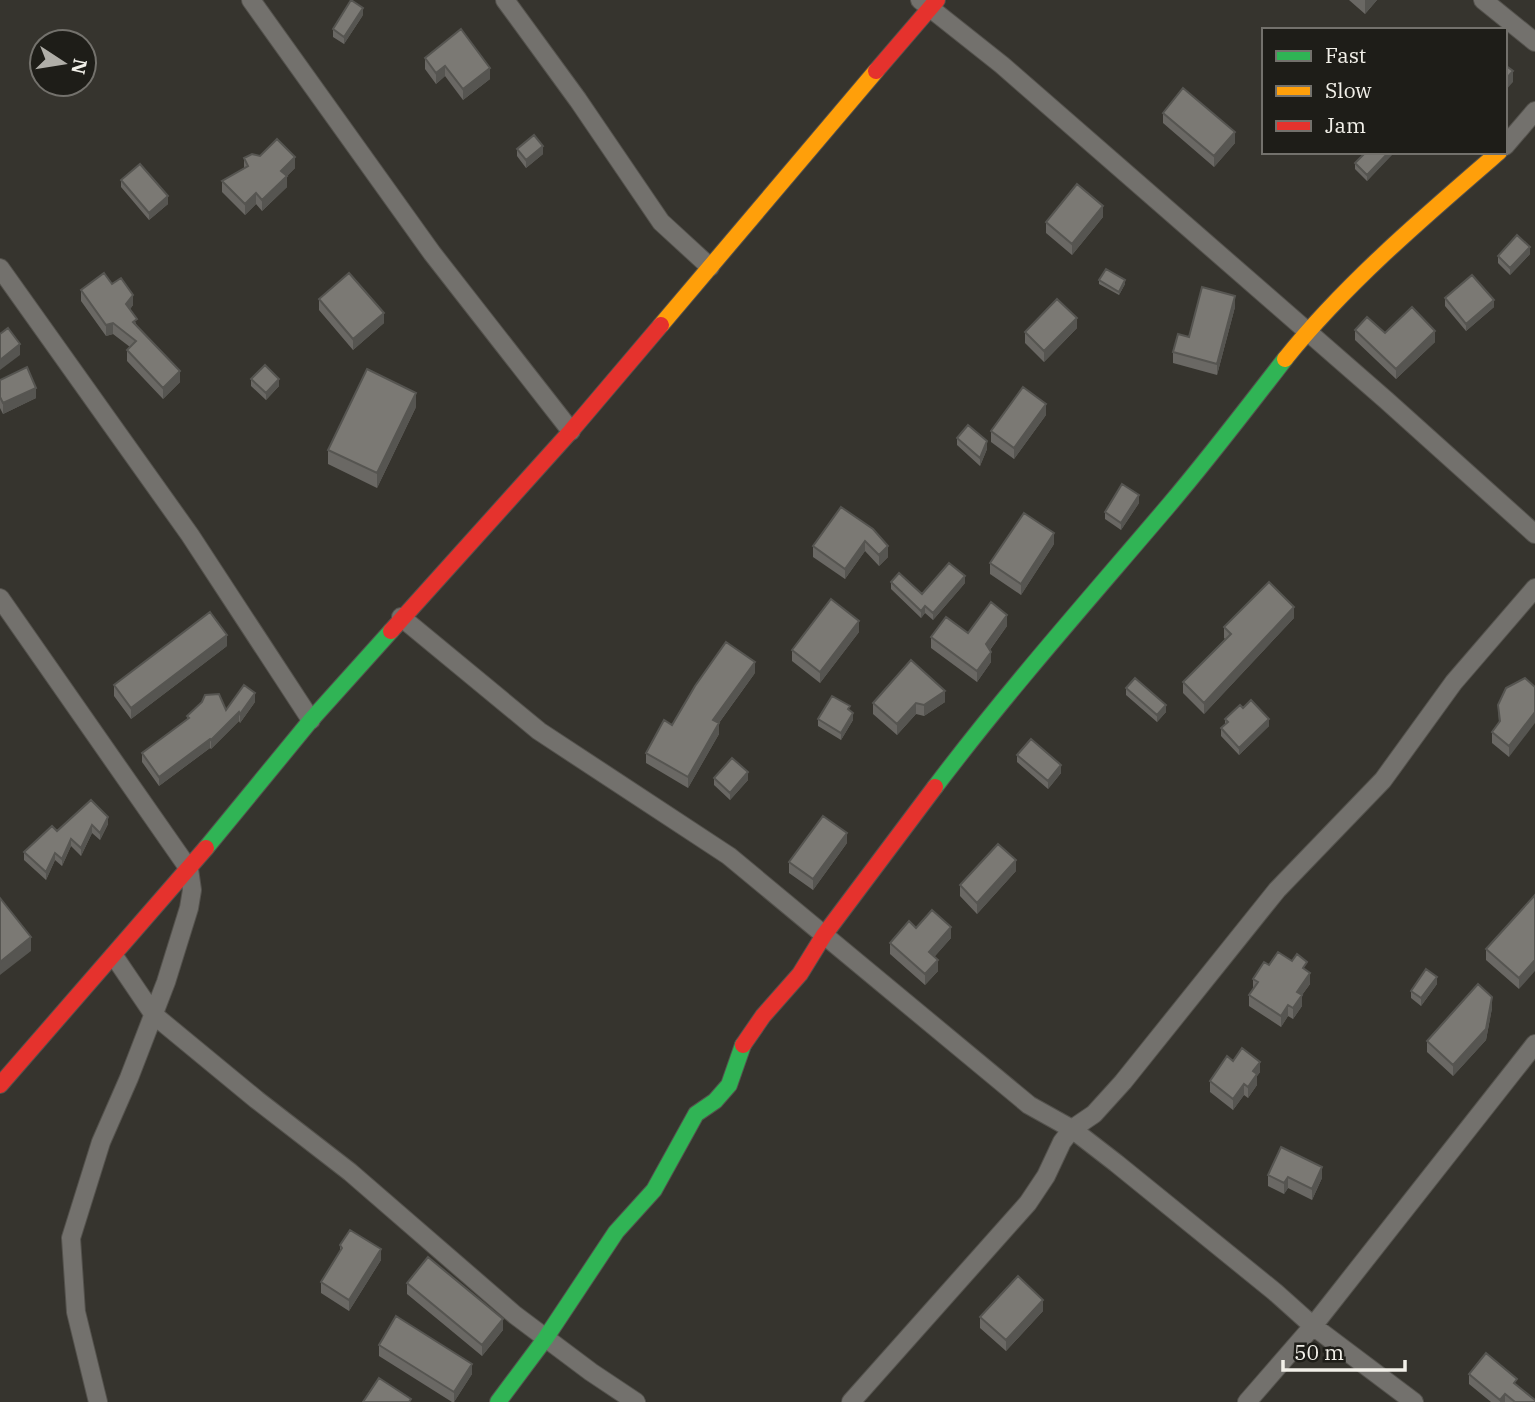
<svg xmlns="http://www.w3.org/2000/svg" width="1535" height="1402" viewBox="0 0 1535 1402" font-family="'IBM Plex Serif',serif">
  <style>
    .lines { fill: none; stroke-linecap: round; stroke-linejoin: round }
    .street-casing { stroke: #54524d; stroke-width: 20 }
    .fast-casing { stroke: #54524d; stroke-width: 18 }
    .slow-casing { stroke: #54524d; stroke-width: 18 }
    .jam-casing { stroke: #54524d; stroke-width: 18 }
    .street { stroke: #73716d; stroke-width: 18 }
    .fast { stroke: #30b455; stroke-width: 16 }
    .slow { stroke: #ff9f0a; stroke-width: 16 }
    .jam { stroke: #e5322d; stroke-width: 16 }
    .wall { fill: #6a6864 }
    .shaded-wall { fill: #565551 }
    .building { fill: #7b7974; stroke: #565551; stroke-width: 2 }
  </style>
  <rect width="100%" height="100%" fill="#36342e"/>
  <g class="lines">
    <!-- street casing -->
    <g class="street-casing">
      <path id="street" d="M251 0 432 253 571 431
        M505 0 578 100 661 222 710 267
        M920 0 1002 65 1386 400 1535 534
        M1483 0 1535 42
        M1505 146 1535 111
        M0 268 190 535 311 720
        M0 598 189 869 192 890 189 908 166 982 129 1078 101 1142 71 1238 76 1312 98 1402
        M401 617 539 731 729 856 1029 1105 1072 1129 1116 1163 1275 1292 1313 1326 1414 1402
        M114 956 154 1015 257 1100 350 1172 515 1315 591 1372 636 1402
        M851 1402 1028 1203 1046 1176 1062 1142 1072 1129 1094 1114 1123 1082 1277 890 1383 780 1454 682 1535 588
        M1247 1402 1313 1326 1535 1044"/>
    </g>
    <!-- fast casing -->
    <g class="fast-casing">
      <path id="fast" d="M935 787C1009 689 1090 598 1169 505 1209 458 1247 408 1285 359
        M206 848 311 720 391 631
        M498 1402 545 1339 616 1232 654 1190 696 1114 715 1101 729 1085 743 1045"/>
    </g>
    <!-- slow casing -->
    <g class="slow-casing">
      <path id="slow" d="M661 325 876 71
        M1285 359C1345 284 1426 215 1499 152"/>
    </g>
    <!-- jam casing -->
    <g class="jam-casing">
      <path id="jam" d="M876 71 937 0
        M391 631 571 431 661 325
        M743 1045 763 1016 800 974 824 935 935 787
        M0 1085 206 848"/>
    </g>
    <!-- street -->
    <use href="#street" class="street"/>
    <!-- fast -->
    <use href="#fast" class="fast"/>
    <!-- slow -->
    <use href="#slow" class="slow"/>
    <!-- jam -->
    <use href="#jam" class="jam"/>
  </g>
  <!-- wall -->
  <path class="wall" d="M1349 0H1377L1365 14Z
    M363 15 344 44 333 37V29Z
    M425 58 490 79 463 100 445 76 436 84 425 69Z
    M1163 113 1235 143 1214 167 1163 123Z
    M517 149 543 154 526 168 517 156Z
    M1394 152 1367 181 1355 169V163Z
    M260 156 295 168 287 176V187L262 211 256 204 245 215 222 192V181L244 168V158Z
    M121 180 168 204 149 220 121 187Z
    M1103 217 1072 255 1046 233V222Z
    M1530 254 1510 275 1498 263V256Z
    M1099 280 1125 284 1119 295 1099 284Z
    M112 284 133 305 130 309 137 326 180 382 163 399 127 361V350L130 347 113 334 106 336 81 301V290Z
    M1445 298 1494 307 1466 331 1445 306Z
    M319 299 384 323 353 350 319 310Z
    M1235 307 1217 375 1173 363V352L1189 337Z
    M1077 328 1044 362 1025 343V332Z
    M1355 330 1385 333 1435 342 1396 379 1355 340Z
    M251 379 279 386 266 400 251 386Z
    M0 380 36 398 3 414 0 408Z
    M416 407 377 488 328 464V450Z
    M1046 415 1014 459 991 442V431Z
    M957 438 987 449 980 466 957 445Z
    M1139 503 1121 530 1105 519V512Z
    M841 507 888 557 879 566 865 551 845 579 813 557V546Z
    M1054 544 1021 595 990 574V563Z
    M891 582 922 594 965 583 933 620 925 613 921 618 891 589Z
    M1294 618 1204 714 1183 693V682L1225 639 1224 638V627Z
    M1007 626 990 650 991 662 977 682 931 648V637L968 633Z
    M859 632 820 683 792 661V650Z
    M227 646 131 719 114 696V685Z
    M755 673 719 723V734L688 788 646 763V753L672 725Z
    M1525 678 1509 757 1492 743V732L1499 723 1498 705Z
    M1126 688 1166 712 1157 722 1126 695Z
    M202 702 226 710 255 702 240 723 239 721 211 749 210 748 159 786 142 762V753L187 719V716Z
    M945 702 924 716 916 714 897 735 873 714V703Z
    M1243 708 1269 726 1239 755 1221 736V728L1225 724V719Z
    M850 710 853 720 841 740 818 726V719Z
    M1017 755 1061 773 1048 789 1017 762Z
    M714 778 748 780 730 800 714 785Z
    M91 800 108 824 100 840 92 833 81 856 71 846 62 866 55 860 46 880 24 860V852L57 831Z
    M847 843 813 890 789 873V862Z
    M1016 871 977 914 960 896V885Z
    M1535 895 1519 989 1486 960V949Z
    M916 928 951 938 934 957 938 971 925 985 890 954V943Z
    M1269 965 1307 971 1310 984 1302 995V1006L1293 1019 1288 1016 1281 1027 1249 1006V995L1253 990V979Z
    M1437 984 1421 1006 1411 998V991Z
    M1492 1008 1486 1040 1453 1076 1427 1052V1041Z
    M1233 1061 1260 1072 1257 1076V1085L1248 1098 1244 1095 1233 1110 1210 1092V1081Z
    M1268 1175 1322 1178 1312 1200 1288 1188 1284 1194 1268 1186Z
    M340 1245 381 1260 349 1311 321 1293V1282L340 1251Z
    M407 1283 503 1330 482 1356 407 1294Z
    M1043 1311 1006 1351 980 1328V1317Z
    M379 1345 472 1374 454 1402H452L379 1356Z
    M1469 1374 1517 1385 1535 1402H1491L1469 1384Z"/>
  <!-- shaded-wall -->
  <path class="shaded-wall" d="M1365 0H1377L1365 14Z
    M363 8V15L344 44V37Z
    M445 66V76L436 84V73Z
    M490 68V79L463 100V89Z
    M1513 71V82L1505 91V80Z
    M1235 132V143L1214 167V156Z
    M543 146V154L526 168V160Z
    M1389 152 1394 153 1367 181V175Z
    M295 157V168L281 182V171Z
    M287 176V187L262 211V200Z
    M256 193V204L245 215V204Z
    M168 196V204L149 220V213Z
    M1103 206V217L1072 255V244Z
    M1530 247V254L1510 275V268Z
    M1125 280V284L1119 295V292Z
    M133 295V305L126 315V304Z
    M1235 296V307L1217 375V364Z
    M1494 300V307L1466 331V324Z
    M384 313V323L353 350V339Z
    M1077 318V328L1044 362V351Z
    M113 323V334L106 336V325Z
    M1435 331V342L1396 379V369Z
    M20 344V355L0 370V360Z
    M180 371V382L163 399V388Z
    M279 379V386L266 400V393Z
    M36 388V398L3 414V403Z
    M416 393V407L377 488V473Z
    M1046 404V415L1014 459V448Z
    M987 441V449L980 466V458Z
    M1139 495V503L1121 530V523Z
    M1054 533V544L1021 595V584Z
    M865 541V551L845 579V569Z
    M888 546V557L879 566V555Z
    M965 576V583L933 620V613Z
    M925 606V613L921 618V611Z
    M1294 607V618L1204 714V703Z
    M1007 615V626L986 655V644Z
    M859 621V632L820 683V672Z
    M227 635V646L131 719V708Z
    M991 652V662L977 682V671Z
    M755 662V673L713 731V720Z
    M945 691V702L924 716V705Z
    M255 693V702L240 723V714Z
    M916 703V714L897 735V724Z
    M1166 705V712L1157 722V715Z
    M239 712V721L211 749V740Z
    M1535 712V723L1509 757V746Z
    M853 713V720L841 740V733Z
    M1269 719V726L1239 755V748Z
    M719 723V734L688 788V777Z
    M210 739V748L159 786V777Z
    M1061 765V773L1048 789V781Z
    M748 772V780L730 800V793Z
    M108 817V824L100 840V833Z
    M92 825V833L81 856V848Z
    M847 833V843L813 890V879Z
    M71 839V846L62 866V859Z
    M55 853V860L46 880V872Z
    M1016 860V871L977 914V903Z
    M951 927V938L929 963V952Z
    M31 937V951L0 975V962Z
    M938 960V971L925 985V974Z
    M1535 960V971L1519 989V978Z
    M1310 973V984L1302 995V1006L1293 1019V1008L1297 992Z
    M1437 977V984L1421 1006V998Z
    M1492 997V1008L1486 1040 1453 1076V1065Z
    M1288 1005V1016L1281 1027V1016Z
    M1260 1062V1072L1257 1076V1085L1248 1098V1087L1253 1071Z
    M1244 1084V1095L1233 1110V1099Z
    M1322 1167V1178L1312 1200V1189Z
    M1288 1177V1188L1284 1194V1183Z
    M381 1249V1260L349 1311V1300Z
    M1043 1300V1311L1006 1351V1340Z
    M503 1319V1330L482 1356V1345Z
    M472 1364V1374L454 1402V1392Z
    M1505 1394V1402H1500V1400Z"/>
  <!-- building -->
  <path class="building" d="M351 0 363 8 344 37 333 29Z
    M461 29 490 68 463 89 445 66 436 73 425 58Z
    M1505 65 1513 71 1505 80Z
    M1183 88 1235 132 1214 156 1163 113Z
    M534 135 543 146 526 160 517 149Z
    M277 139 295 157 281 171 287 176 262 200 256 193 245 204 222 181 248 166 244 158 252 154 260 156Z
    M1366 152H1389L1367 175 1355 163Z
    M140 164 168 196 149 213 121 180Z
    M1077 184 1103 206 1072 244 1046 222Z
    M1517 235 1530 247 1510 268 1498 256Z
    M1106 269 1125 280 1119 292 1099 280Z
    M104 273 112 284 121 278 133 295 126 304 137 319 133 322 180 371 163 388 127 350 136 341 113 323 106 325 81 290Z
    M349 273 384 313 353 339 319 299Z
    M1472 275 1494 300 1466 324 1445 298Z
    M1202 287 1235 296 1217 364 1173 352 1178 334 1189 337Z
    M1057 299 1077 318 1044 351 1025 332Z
    M1412 307 1435 331 1396 369 1355 330 1367 317 1385 333Z
    M8 328 20 344 0 360V334Z
    M265 365 279 379 266 393 251 379Z
    M27 367 36 388 3 403 0 397V380Z
    M367 369 416 393 377 473 328 450Z
    M1023 387 1046 404 1014 448 991 431Z
    M968 425 987 441 980 458 957 438Z
    M1122 484 1139 495 1121 523 1105 512Z
    M841 507 873 529 888 546 879 555 865 541 845 569 813 546Z
    M1024 513 1054 533 1021 584 990 563Z
    M949 563 965 576 933 613 925 606 921 611 891 582 899 573 922 594Z
    M1269 582 1294 607 1204 703 1183 682 1231 634 1224 627Z
    M831 599 859 621 820 672 792 650Z
    M991 602 1007 615 986 644 991 652 977 671 931 637 946 617 968 633Z
    M210 612 227 635 131 708 114 685Z
    M726 642 755 662 713 720 719 723 688 777 646 753 664 720 672 725 695 686Z
    M911 660 945 691 924 705 916 703 897 724 873 703Z
    M1135 678 1166 705 1157 715 1126 688Z
    M1525 678 1535 687V712L1509 746 1492 732 1500 721 1498 705 1506 688Z
    M244 685 255 693 240 714 239 712 211 740 210 739 159 777 142 753 189 718 187 716 202 702 205 695 219 694 226 710Z
    M832 696 850 706 848 709 853 713 841 733 818 719Z
    M1251 700 1269 719 1239 748 1221 728 1228 722 1225 719 1240 705 1243 708Z
    M1031 739 1061 765 1048 781 1017 755Z
    M732 758 748 772 730 793 714 778Z
    M91 800 108 817 100 833 92 825 81 848 71 839 62 859 55 853 46 872 24 852 52 826 57 831Z
    M823 816 847 833 813 879 789 862Z
    M998 844 1016 860 977 903 960 885Z
    M1535 895V960L1519 978 1486 949Z
    M0 898 31 937 0 962Z
    M932 910 951 927 929 952 938 960 925 974 890 943 909 921 916 928Z
    M1278 952 1292 961 1297 954 1307 962 1303 968 1310 973 1297 992 1302 995 1293 1008 1288 1005 1281 1016 1249 995 1258 982 1253 979 1264 962 1269 965Z
    M1426 969 1437 977 1421 998 1411 991Z
    M1478 984 1492 997 1486 1029 1453 1065 1427 1041Z
    M1242 1048 1260 1062 1253 1071 1257 1074 1248 1087 1244 1084 1233 1099 1210 1081 1227 1056 1233 1061Z
    M1281 1147 1322 1167 1312 1189 1288 1177 1284 1183 1268 1175Z
    M350 1230 381 1249 349 1300 321 1282 342 1248 340 1245Z
    M428 1257 503 1319 482 1345 407 1283Z
    M1018 1276 1043 1300 1006 1340 980 1317Z
    M396 1316 472 1364 454 1392 379 1345Z
    M1486 1353 1517 1379 1514 1383 1535 1400V1402H1515L1505 1394 1500 1400 1469 1374Z
    M379 1378 411 1399 409 1402H363Z"/>
  <!-- legend -->
  <rect x="1262" y="28" width="245" height="126" fill="#1e1d18" stroke="#73716c" stroke-width="2"/>
  <rect x="1276" y="51" width="35" height="10" fill="#30b455" stroke="#73716c" stroke-width="2"/>
  <text x="1325" y="63" font-size="21" fill="#f2f0e9">Fast</text>
  <rect x="1276" y="86" width="35" height="10" fill="#ff9f0a" stroke="#73716c" stroke-width="2"/>
  <text x="1325" y="98" font-size="21" fill="#f2f0e9">Slow</text>
  <rect x="1276" y="121" width="35" height="10" fill="#e5322d" stroke="#73716c" stroke-width="2"/>
  <text x="1325" y="133" font-size="21" fill="#f2f0e9">Jam</text>
  <!-- north arrow -->
  <g transform="translate(63 63) rotate(102)"><circle r="33" fill="#1e1d18" stroke="#73716c" stroke-width="2"/>
  <path d="M0-5L12 26L0 18L-12 26Z" fill="#b0aea8"/>
  <text y="-10" font-size="19" font-weight="bold" text-anchor="middle" fill="#f2f0e9">N</text>
  </g>
  <!-- scale -->
  <path d="M1283 1360v10h122v-10" fill="none" stroke="#f2f0e9" stroke-width="3.5"/>
  <text x="1294" y="1360" font-size="21" fill="#f2f0e9" stroke="#1e1d18" stroke-width="5" paint-order="stroke">50 m</text>
</svg>
